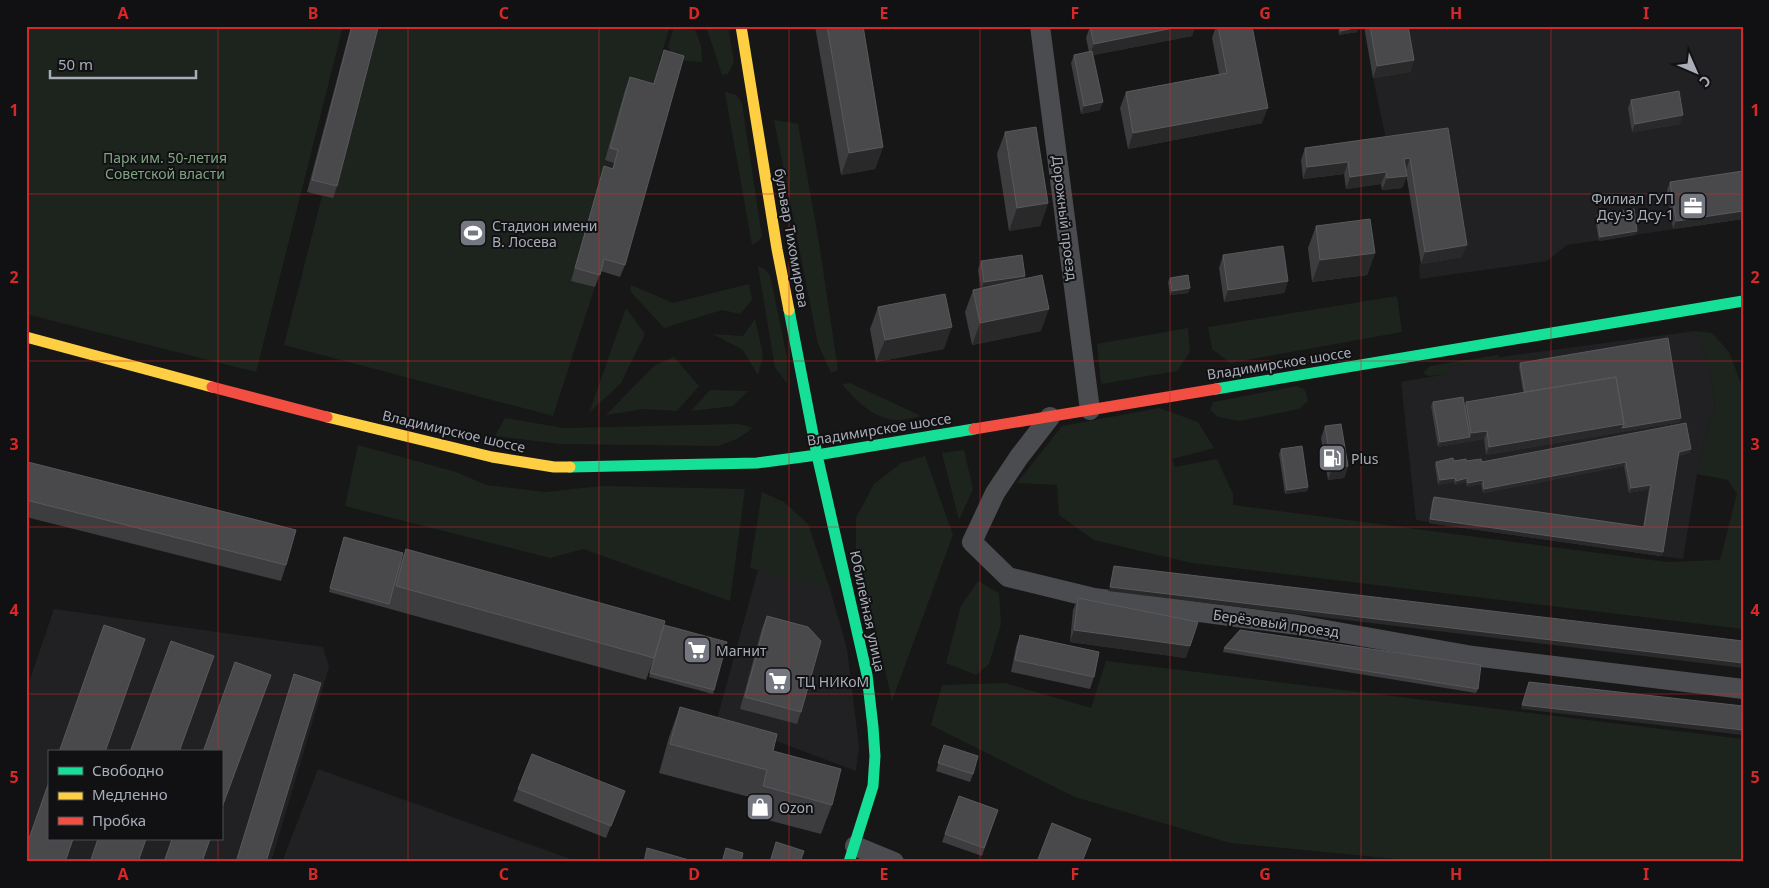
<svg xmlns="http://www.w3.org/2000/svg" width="1769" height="888" viewBox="0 0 1769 888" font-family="'Noto Sans',sans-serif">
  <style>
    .built { fill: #212123; fill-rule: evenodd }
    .green { fill: #1d241e }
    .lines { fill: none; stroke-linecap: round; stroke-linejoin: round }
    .street { stroke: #4b4c50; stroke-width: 20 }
    .fast { stroke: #16e098; stroke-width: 11 }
    .slow { stroke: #ffcf43; stroke-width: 11 }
    .jam { stroke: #f24e42; stroke-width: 11 }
    .wall { fill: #3d3d3f }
    .shaded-wall { fill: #29292a }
    .building { fill: #49494c; stroke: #58595d }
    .grid { fill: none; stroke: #d62828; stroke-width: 1; stroke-opacity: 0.55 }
    .labels { text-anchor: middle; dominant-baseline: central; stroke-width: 4; stroke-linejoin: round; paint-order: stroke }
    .park-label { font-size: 14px; fill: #7fa381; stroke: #111113 }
    .poi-label { font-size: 14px; fill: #a8adb8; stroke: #111113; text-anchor: start }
    .street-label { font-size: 14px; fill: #a8adb8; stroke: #111113 }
    .neatline { fill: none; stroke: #d62828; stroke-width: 2 }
    .grid-label { font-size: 16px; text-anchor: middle; font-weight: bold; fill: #d62828 }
  </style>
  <rect width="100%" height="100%" fill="#171717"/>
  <!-- built -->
  <path class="built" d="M1364 26H1743V219L1567 245 1547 261 1420 279 1419 265 1421 264 1402 147 1388 148 1373 78Z
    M1695 331 1710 366 1715 407 1709 422 1697 474 1683 559 1416 520 1401 382 1447 374V367L1514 355Z
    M758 570 830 589 847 649 859 746 856 771 717 719Z
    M54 609 323 647 329 667 271 862H26V691ZM49 752H221V839H49Z
    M318 769 579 862H282Z"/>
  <!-- green -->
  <path class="green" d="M26 26H343L256 372 26 314Z
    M366 26H670L659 62 620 277 600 271 553 416 284 345 322 196 307 192 349 34 363 37Z
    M674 26H694L701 46 702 62 675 60 668 47Z
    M706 26H728L734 62 728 74 722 75Z
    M725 92 736 95 742 103 762 237 757 242 752 245Z
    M774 120 798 124 820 249 838 370 831 373 818 344Z
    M758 266 765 269 770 275 787 357V383L775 368Z
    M749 284 752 300 740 314 722 310 664 328 630 291 631 285 673 303Z
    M1397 296 1402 332 1230 363 1212 349 1208 327Z
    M626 308 645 334 621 383 589 413Z
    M755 319 763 355 758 375 743 350 713 334 743 336Z
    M1188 328 1190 352 1177 371 1101 384 1097 344Z
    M1695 331 1712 333 1729 352 1743 389V629L1192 563 1094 540 1059 515 1057 485 1017 483 1062 426 1159 408 1198 422 1214 448 1172 459 1175 467 1217 459 1233 494V505L1667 562 1720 560 1737 494 1728 480 1697 474 1709 422 1715 407 1710 366Z
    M1498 355 1499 358 1447 367V374L1429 376 1423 373 1430 366Z
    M674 357 699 386 677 411 644 409 606 415 655 365Z
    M850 383 919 415V417C911 418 902 420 895 420 873 418 855 400 842 384Z
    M1297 386 1305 390 1308 401 1299 409 1239 421 1218 417 1210 410 1213 402Z
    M710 390 748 391 733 406 691 411Z
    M505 418 564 428 739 424 753 428 737 439 718 446 560 444 495 436Z
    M358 445 456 472 486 485 545 492 602 486 745 489 730 601 583 549 550 558 345 506Z
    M964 450 973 489 959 520 942 453Z
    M925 456 953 535 892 701 880 648 856 562V518L874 484 901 463Z
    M762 492 784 502 808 524 830 589 750 568Z
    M978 581 999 593 1001 624 989 664 976 675 946 663 961 606Z
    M1106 661 1743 739V862H1428L1230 843 1075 797 931 725 942 685 1005 683 1091 708Z"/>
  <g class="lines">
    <!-- street -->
    <path class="street" d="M1040 26 1090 410
      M1050 417 1019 457 995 493 972 542 1008 577 1094 598 1298 625 1473 656 1743 689
      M855 846 894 862"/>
    <!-- fast -->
    <path class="fast" d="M789 310 817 455 867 675 873 727 875 756 873 786 849 862
      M1216 389 1743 301
      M570 467 757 463 817 455 974 429"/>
    <!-- slow -->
    <path class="slow" d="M741 26 777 249 789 310
      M26 337 212 387
      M327 417 492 457 554 467H570"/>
    <!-- jam -->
    <path class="jam" d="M212 387 327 417
      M974 429 1216 389"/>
  </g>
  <!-- wall -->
  <path class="wall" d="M351 26H371L337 186 333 198 307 192 349 34Z
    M815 26H863L883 147 875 169 841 175Z
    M1090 26H1195L1192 36 1093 55 1100 110 1081 114 1071 63 1074 55 1089 52 1086 38Z
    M1216 26H1252L1262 123 1128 149 1120 108 1126 92 1219 74 1212 38Z
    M1338 26H1358L1357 32 1339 35Z
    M1364 26H1408L1414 60 1410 72 1373 78Z
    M664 50 625 265 620 277 601 271 595 287 571 281 600 179 604 166 612 169 614 163 605 160 625 90 630 77 653 84Z
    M1631 100 1680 124 1632 132 1628 108Z
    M1448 128 1462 257 1421 264 1406 173 1407 176 1402 188 1382 190 1381 184 1346 189 1344 174 1303 179 1301 160 1305 148Z
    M1005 132 1048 203 1040 226 1009 231 997 154Z
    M1743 171V219L1673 229 1667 190 1670 182Z
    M1597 215 1637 231 1635 235 1599 241 1595 219Z
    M1316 226 1375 253 1367 275 1312 282 1308 248Z
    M1223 255 1288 281 1284 293 1224 302 1219 268Z
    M981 261 1025 276 1024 279 1041 331 972 345 965 312 973 290 981 288 978 270Z
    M1170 278 1190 288 1188 293 1170 295 1168 282Z
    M878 307 944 349 876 362 870 329Z
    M1520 363 1680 422 1486 455 1484 439 1438 447 1431 406 1433 402 1465 406 1466 402 1523 392 1519 367Z
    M1325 426 1348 466 1344 478 1328 480 1321 438Z
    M1281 449 1308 487 1307 491 1285 494 1279 454Z
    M1691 449 1689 453 1678 456 1663 552 1661 556 1429 523 1432 501 1434 497 1643 527 1649 489 1629 493 1624 466 1483 493 1481 484 1467 487 1466 482 1455 485 1454 482 1438 485 1435 466 1436 462 1454 461 1482 462Z
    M28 462 286 565 281 581 26 517V466Z
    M343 541 399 567 406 549 663 626 714 690 713 694 649 677 653 661 646 680 329 592Z
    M1078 598 1186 658 1070 642 1073 610Z
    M767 616 801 712 797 724 740 709 762 628Z
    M1020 635 1094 677 1090 689 1011 672 1016 647Z
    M1224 648 1478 689 1476 693 1223 652Z
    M680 707 773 751 832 805 821 834 752 816 757 799 659 773 669 737Z
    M944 745 973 774 970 782 936 771Z
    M518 789 620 803 606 838 513 801Z
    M959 796 998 810 982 856 942 842Z"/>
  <!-- shaded-wall -->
  <path class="shaded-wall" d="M1183 26H1195L1192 36 1089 56 1094 44Z
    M1584 26H1595L1583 28Z
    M1358 27 1357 32 1339 35 1341 31Z
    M1414 60 1410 72 1373 78 1377 66Z
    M1103 102 1100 110 1081 114 1084 106Z
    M1268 108 1262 123 1128 149 1133 133Z
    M1683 115 1680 124 1632 132 1635 124Z
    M883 147 875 169 841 175 849 153Z
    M1410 158 1406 170 1404 159Z
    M1348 162 1344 174 1303 179 1307 167Z
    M1386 172 1381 184 1346 189 1350 177Z
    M1407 176 1402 188 1382 190 1387 178Z
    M1048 203 1040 226 1009 231 1017 208Z
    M1743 211V219L1673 229 1676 221Z
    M1637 231 1635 235 1599 241 1600 237Z
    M1467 245 1462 257 1421 264 1425 252Z
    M1375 253 1367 275 1312 282 1320 260Z
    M1025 276 1022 284 981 290 984 282Z
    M1288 281 1284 293 1224 302 1228 290Z
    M1190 288 1188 293 1170 295 1172 291Z
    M1049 309 1041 331 972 345 980 323Z
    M952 327 944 349 876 362 885 340Z
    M1681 418 1680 422 1486 455 1489 447 1624 424Z
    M1487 431 1484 439 1438 447 1440 442 1470 437 1471 433Z
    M1691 449 1689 453 1677 456 1679 452Z
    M1626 462 1624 466 1483 493 1484 489Z
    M1348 466 1344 478 1328 480 1332 468Z
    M1455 478 1454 482 1438 485 1440 480Z
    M1467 478 1466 482 1455 485 1456 481Z
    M1483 480 1481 484 1467 487 1468 483Z
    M1651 485 1649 489 1629 493 1631 488Z
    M1308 487 1307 491 1285 494 1287 490Z
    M1430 519 1663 552 1661 556 1429 523Z
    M1110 587 1743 663V668L1108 591Z
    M1074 630 1190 646 1186 658 1070 642Z
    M1522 705 1743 730V735L1521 709Z"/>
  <!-- building -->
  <path class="building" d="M352 26H371L378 28 337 186 312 180Z
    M827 26H863L883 147 849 153Z
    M1090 26H1183L1094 44Z
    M1218 26H1252L1268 108 1133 133 1126 92 1227 73Z
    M1340 26H1358V27L1341 31Z
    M1370 26H1408L1414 60 1377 66Z
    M664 50 684 56 625 265 604 259 600 275 575 268 604 166 613 169 618 150 610 148 630 77 654 84Z
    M1092 51 1103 102 1084 106 1074 55Z
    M1679 91 1683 115 1635 124 1631 100Z
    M1036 127 1048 203 1017 208 1005 132Z
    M1448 128 1467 245 1425 252 1410 158 1404 159 1407 176 1387 178 1386 172 1350 177 1348 162 1307 167 1305 148Z
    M1743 171V211L1676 221 1670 182Z
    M1634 209 1637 231 1600 237 1597 215Z
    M1370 219 1375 253 1320 260 1316 226Z
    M1283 246 1288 281 1228 290 1223 255Z
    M1022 255 1025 276 984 282 981 261Z
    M1042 275 1049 309 980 323 973 290Z
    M1188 275 1190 288 1172 291 1170 278Z
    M945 294 952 327 885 340 878 307Z
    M1668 338 1681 418 1622 428 1624 424 1616 377 1525 392 1520 363Z
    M1616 377 1624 424 1489 447 1487 431 1471 433 1466 402Z
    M1463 397 1470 437 1440 442 1433 402Z
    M1686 423 1691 449 1679 452 1663 552 1430 519 1434 497 1644 527 1651 485 1631 488 1626 462 1484 489 1483 480 1468 483 1467 478 1456 481 1455 478 1440 480 1436 462 1453 458 1454 461 1466 459V461L1481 459 1482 462Z
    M1341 424 1348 466 1332 468 1325 426Z
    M1302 446 1308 487 1287 490 1281 449Z
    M28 462 296 530 286 565 26 500V468Z
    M344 537 403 553 389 604 330 588Z
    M406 549 665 621 654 658 396 586Z
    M1114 566 1743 641V663L1110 587Z
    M1078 598 1198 622 1190 646 1074 630Z
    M767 616 808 627 821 641 801 712 745 697Z
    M104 625 145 639 105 752H59Z
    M664 625 727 642 714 690 650 673Z
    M1240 630 1481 665 1478 689 1224 648Z
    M1020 635 1099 652 1094 677 1015 660Z
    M171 641 214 656 179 752H130Z
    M235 662 271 675 221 810V752H203Z
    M294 674 321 683 266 862H236Z
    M1529 682 1743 706V730L1522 705Z
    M680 707 777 734 773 751 841 769 832 805 763 786 767 770 670 744Z
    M944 745 978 756 973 774 938 763Z
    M532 754 625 791 611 826 518 789Z
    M49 782V839H73L65 862H26V847Z
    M959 796 998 810 984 848 945 834Z
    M1052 823 1091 839 1082 862H1037Z
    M98 839H146L138 862H90Z
    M172 839H210L202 862H164Z
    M776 842 804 851 800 862H770Z
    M647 848 696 862H644Z
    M726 848 743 853 741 862H722Z
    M493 859 496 862H490Z"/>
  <!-- grid -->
  <path class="grid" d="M218 26V752M408 26V862M599 26V862M789 26V862M980 26V862M1170 26V862M1361 26V862M1551 26V862M26 194H1743M26 361H1743M26 527H1743M26 694H1743M218 839V862"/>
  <!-- icons -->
  <defs>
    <g id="office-square" transform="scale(1.4375)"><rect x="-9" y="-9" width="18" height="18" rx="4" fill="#757880" stroke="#111113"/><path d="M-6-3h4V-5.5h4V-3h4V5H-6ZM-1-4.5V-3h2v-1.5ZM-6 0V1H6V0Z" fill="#fff"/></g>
    <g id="stadium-square" transform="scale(1.4375)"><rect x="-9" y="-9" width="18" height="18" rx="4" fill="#757880" stroke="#111113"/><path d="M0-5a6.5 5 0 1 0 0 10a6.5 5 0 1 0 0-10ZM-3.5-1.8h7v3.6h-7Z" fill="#fff"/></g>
    <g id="fuel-square" transform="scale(1.4375)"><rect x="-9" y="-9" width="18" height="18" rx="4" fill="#757880" stroke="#111113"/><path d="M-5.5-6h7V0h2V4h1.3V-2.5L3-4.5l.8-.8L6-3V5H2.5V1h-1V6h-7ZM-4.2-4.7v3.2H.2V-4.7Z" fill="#fff"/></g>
    <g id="supermarket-square" transform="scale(1.4375)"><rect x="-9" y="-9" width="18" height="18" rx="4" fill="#757880" stroke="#111113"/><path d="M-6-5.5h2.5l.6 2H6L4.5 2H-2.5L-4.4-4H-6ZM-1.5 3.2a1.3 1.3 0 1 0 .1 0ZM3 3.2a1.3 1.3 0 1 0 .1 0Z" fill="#fff"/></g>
    <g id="shop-square" transform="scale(1.4375)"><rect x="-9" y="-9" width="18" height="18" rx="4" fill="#757880" stroke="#111113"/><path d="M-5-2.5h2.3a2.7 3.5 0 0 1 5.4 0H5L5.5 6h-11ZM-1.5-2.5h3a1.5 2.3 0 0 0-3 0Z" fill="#fff"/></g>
  </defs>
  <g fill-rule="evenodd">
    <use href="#office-square" x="1693" y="206"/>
    <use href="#stadium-square" x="473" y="233"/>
    <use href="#fuel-square" x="1332" y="458"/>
    <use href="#supermarket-square" x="697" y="650"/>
    <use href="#supermarket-square" x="778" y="681"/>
    <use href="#shop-square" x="760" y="807"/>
  </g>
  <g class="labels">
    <!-- park labels -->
    <g class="park-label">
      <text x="165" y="157">Парк им. 50-летия<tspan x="165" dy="16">Советской власти</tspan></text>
    </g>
    <!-- poi labels -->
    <g class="poi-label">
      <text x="1674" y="198" text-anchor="end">Филиал ГУП<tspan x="1674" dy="16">Дсу-3 Дсу-1</tspan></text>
      <text x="492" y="225">Стадион имени<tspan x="492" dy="16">В. Лосева</tspan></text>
      <text x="1351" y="458">Plus</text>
      <text x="716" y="650">Магнит</text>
      <text x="797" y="681">ТЦ НИКоМ</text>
      <text x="779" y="807">Ozon</text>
    </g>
    <!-- street labels -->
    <g class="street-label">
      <text transform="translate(1065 218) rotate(83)">Дорожный проезд</text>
      <text transform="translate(792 238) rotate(80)">бульвар Тихомирова</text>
      <text transform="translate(1279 363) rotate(-9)">Владимирское шоссе</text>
      <text transform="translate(879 429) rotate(-9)">Владимирское шоссе</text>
      <text transform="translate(454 431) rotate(13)">Владимирское шоссе</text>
      <text transform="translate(868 611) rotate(78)">Юбилейная улица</text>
      <text transform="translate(1276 623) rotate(8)">Берёзовый проезд</text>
    </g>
  </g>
  <!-- border -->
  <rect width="1769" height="888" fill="none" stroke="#111113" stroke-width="55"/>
  <!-- legend -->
  <rect x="48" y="750" width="175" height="90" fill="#111113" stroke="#4d4f55"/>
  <rect x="58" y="767" width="25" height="8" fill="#16e098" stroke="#4d4f55"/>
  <text x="92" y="776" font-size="15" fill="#a8adb8">Свободно</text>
  <rect x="58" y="792" width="25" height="8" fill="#ffcf43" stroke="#4d4f55"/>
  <text x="92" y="800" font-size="15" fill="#a8adb8">Медленно</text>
  <rect x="58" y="817" width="25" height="8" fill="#f24e42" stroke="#4d4f55"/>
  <text x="92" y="826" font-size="15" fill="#a8adb8">Пробка</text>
  <!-- north arrow -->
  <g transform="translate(1696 72) rotate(135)" stroke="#111113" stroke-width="4" paint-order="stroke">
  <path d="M0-4L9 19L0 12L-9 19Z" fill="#a8adb8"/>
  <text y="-8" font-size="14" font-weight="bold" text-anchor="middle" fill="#a8adb8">С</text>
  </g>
  <!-- scale -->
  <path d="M50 70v8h146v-8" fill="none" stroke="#a8adb8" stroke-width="2.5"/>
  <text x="58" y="70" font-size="15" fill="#a8adb8" stroke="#111113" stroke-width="4" paint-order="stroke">50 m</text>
  <rect x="28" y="28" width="1714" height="832" class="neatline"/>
  <g class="grid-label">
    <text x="123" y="19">A</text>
    <text x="313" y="19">B</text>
    <text x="504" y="19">C</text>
    <text x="694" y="19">D</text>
    <text x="884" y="19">E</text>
    <text x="1075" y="19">F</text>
    <text x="1265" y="19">G</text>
    <text x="1456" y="19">H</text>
    <text x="1646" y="19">I</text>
    <text x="14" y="116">1</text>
    <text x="1755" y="116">1</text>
    <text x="14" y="283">2</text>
    <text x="1755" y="283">2</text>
    <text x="14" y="450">3</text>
    <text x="1755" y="450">3</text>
    <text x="14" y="616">4</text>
    <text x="1755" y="616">4</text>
    <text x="14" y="783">5</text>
    <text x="1755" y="783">5</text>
    <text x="123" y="880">A</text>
    <text x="313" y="880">B</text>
    <text x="504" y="880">C</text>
    <text x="694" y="880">D</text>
    <text x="884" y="880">E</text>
    <text x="1075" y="880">F</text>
    <text x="1265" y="880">G</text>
    <text x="1456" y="880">H</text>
    <text x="1646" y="880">I</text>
  </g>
</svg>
